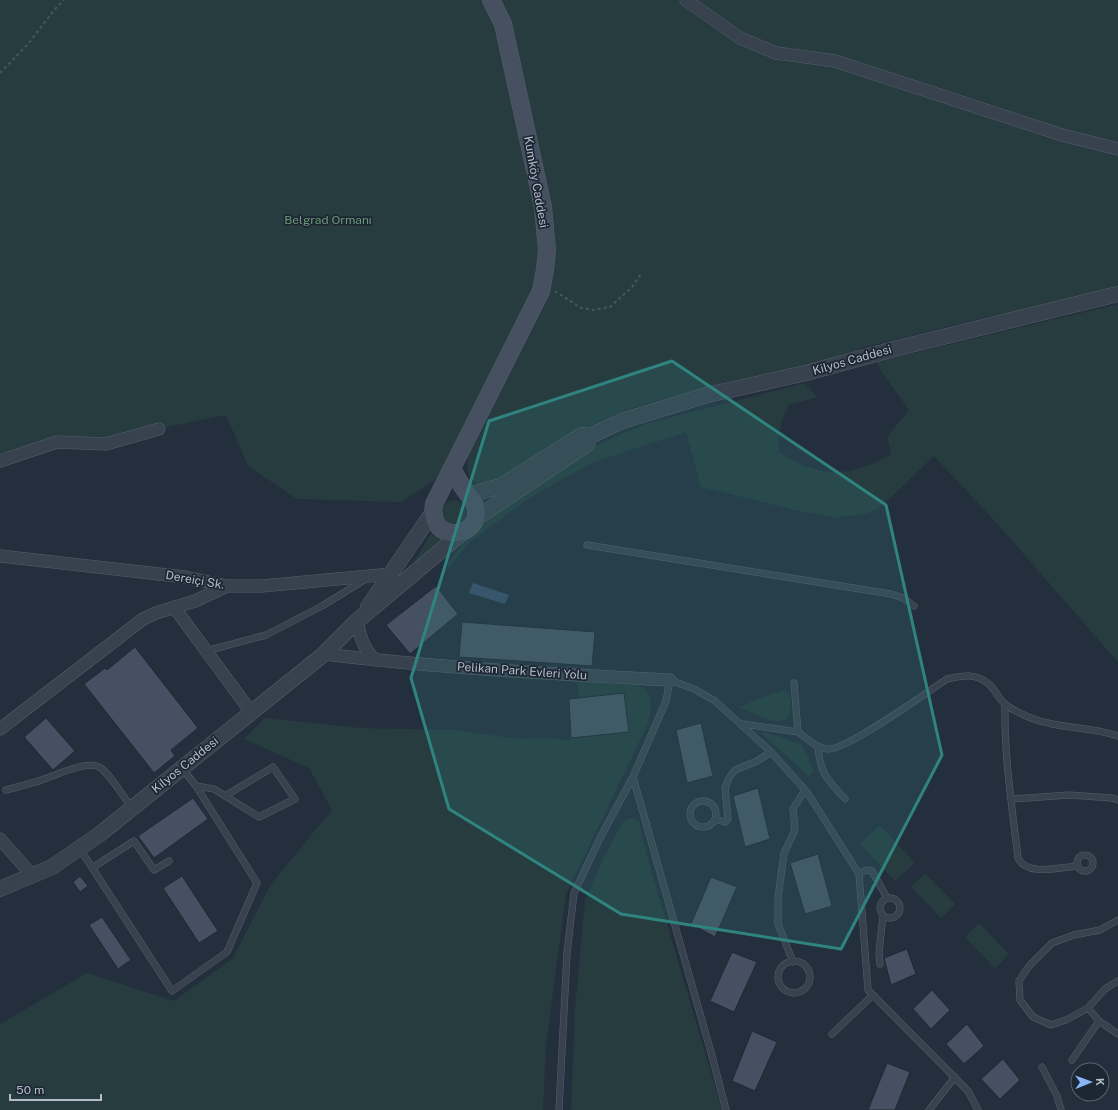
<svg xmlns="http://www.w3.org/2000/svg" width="1118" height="1110" viewBox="0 0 1118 1110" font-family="'Public Sans',sans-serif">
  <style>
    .green { fill: #263c3f }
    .water { fill: #394c67 }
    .building { fill: #455162; stroke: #1f2835 }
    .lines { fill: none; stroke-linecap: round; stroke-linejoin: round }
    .service-casing { stroke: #565f6c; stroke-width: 7 }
    .minor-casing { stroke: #565f6c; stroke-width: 13 }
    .tertiary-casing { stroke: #565f6c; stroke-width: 16 }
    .secondary-casing { stroke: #565f6c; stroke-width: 18 }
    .path { stroke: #44595c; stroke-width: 2; stroke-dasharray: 3 3; stroke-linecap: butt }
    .service { stroke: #38414e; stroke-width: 6 }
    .minor { stroke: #38414e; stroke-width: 12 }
    .tertiary { stroke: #38414e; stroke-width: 15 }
    .secondary { stroke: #465061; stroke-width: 17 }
    .marked { fill: #308480; fill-opacity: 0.2; stroke: #308480; stroke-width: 3; stroke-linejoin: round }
    .labels { text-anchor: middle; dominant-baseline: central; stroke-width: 3.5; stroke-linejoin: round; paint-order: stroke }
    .street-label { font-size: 12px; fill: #b4bcc9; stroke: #1d2633 }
    .park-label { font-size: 12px; fill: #6b9a76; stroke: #1d2633 }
  </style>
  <rect width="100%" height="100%" fill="#242f3e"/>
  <!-- green -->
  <path class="green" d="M0 0H1118V287L1087 296 957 324 862 348 829 363 722 384 659 400 621 412 584 429 503 480 483 485 476 483 470 477 467 470 468 459 401 502 297 499 248 466 226 415 11 459H0Z
    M1118 304V662L993 519 934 456 882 506 868 513 835 518 790 509 701 487 686 432 591 463 528 499 470 542 448 569V564L452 557 470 536 503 508 593 447 645 424 805 383 817 397 789 405C780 420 778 436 779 452 820 479 849 478 891 454L887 437 909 410 880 370 877 362Z
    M442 512a12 12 0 1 1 24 0a12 12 0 1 1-24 0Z
    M433 530 446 538 413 564Z
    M577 681 641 686C656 696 651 714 646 728L566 894 546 1046 543 1110H0V1024L87 973 174 1001 233 958 271 884 332 810 309 768 244 739 265 718 361 728 453 730 520 739 541 738 570 740 571 738 628 732 624 693 579 698Z
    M783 690 789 693C797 740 764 716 739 707Z
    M765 732 802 745 814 771 809 776 761 733Z
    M634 818 639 821 646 853 722 1110H571L575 1009 585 900 603 859 622 823 627 819Z
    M880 825 915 863 895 881 860 844Z
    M925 873 955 904 941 918 911 887Z
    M979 923 1009 954 995 968 965 937Z"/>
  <!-- water -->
  <path class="water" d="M473 583 509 595 505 604 469 593Z"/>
  <!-- building -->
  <path class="building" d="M436 586 458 614 410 654 386 625Z
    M462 622 595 632 592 666 459 657Z
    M135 647 198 728 171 750 175 756 154 773 84 684 105 668 107 670Z
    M624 693 629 732 571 738 569 699Z
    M46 718 75 751 53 770 24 737Z
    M701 723 713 776 687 783 676 730Z
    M758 788 770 839 745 847 733 796Z
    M193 798 208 819 154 858 138 836Z
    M818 854 832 906 805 914 790 863Z
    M80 876 88 886 80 892 73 882Z
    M182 876 218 931 199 943 163 888Z
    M711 877 737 887 715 937 691 924Z
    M102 917 131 960 118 969 89 925Z
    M907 949 916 974 891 985 884 958Z
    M732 952 757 962 734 1012 710 1001Z
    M932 990 950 1010 931 1029 913 1009Z
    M967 1024 984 1046 964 1064 946 1044Z
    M752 1031 777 1042 755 1091 732 1081Z
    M1003 1059 1020 1080 1000 1099 981 1079Z
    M887 1063 910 1072 895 1110H868Z"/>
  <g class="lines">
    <!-- service casing -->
    <g class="service-casing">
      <path id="service" d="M587 545 891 594 903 598 914 606
        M206 651 266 635 322 606 366 579
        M794 683 798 732C807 739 817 748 828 749 846 751 927 692 947 679 963 675 977 673 990 685 995 690 999 699 1005 704 1010 709 1020 713 1026 716 1056 729 1088 726 1118 736
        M1005 704C1004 756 1012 807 1018 858 1027 877 1060 867 1078 866
        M743 724 798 732
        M818 746C820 774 827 779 845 799
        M182 768 196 786 214 789 259 817 295 799 273 767 225 796
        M6 790C17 787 28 784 39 781 52 777 86 760 99 767 109 772 124 798 132 808
        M1011 799 1069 795 1112 798 1118 800
        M690 814a13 13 0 1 1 26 0a13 13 0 1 1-26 0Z
        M715 819 725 822 728 819 725 788 729 778 735 770 757 761 771 752
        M80 849 172 991 227 952 257 883 196 786
        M1077 863a8 8 0 1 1 16 0a8 8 0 1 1-16 0Z
        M92 868 134 841 154 870 169 861
        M859 874 866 870 872 871 887 898
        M880 908a10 10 0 1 1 20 0a10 10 0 1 1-20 0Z
        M1118 920 1100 930 1074 935 1052 943 1029 966 1019 981 1020 1000 1033 1017 1051 1025 1066 1020 1088 1008 1105 989 1118 981
        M778 977a16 16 0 1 1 32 0a16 16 0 1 1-32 0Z
        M793 962 778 924V898L784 853 795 830 793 809 805 790
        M880 964 879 953 883 915
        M1088 1008 1099 1021 1118 1034
        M832 1034 873 995
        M1072 1060 1099 1021
        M1042 1067 1057 1096 1061 1110
        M559 1110 567 953 574 893 600 838 633 777
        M726 1110 712 1056 633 777 666 701 670 680 694 689 715 701 771 752 807 792 859 874 868 990 968 1091 978 1110
        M929 1110 955 1077"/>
    </g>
    <!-- minor casing -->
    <g class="minor-casing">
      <path id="minor" d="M686 0 740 38 776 53 835 61 1062 135 1118 149
        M0 461 57 442 106 444 159 429
        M0 556 185 577 227 586H262L391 574
        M174 607 251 712
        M357 621C360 637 364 649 375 660
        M324 654C439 668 554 674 670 680
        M0 729 143 619 156 613 195 601 227 586
        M0 839 32 875"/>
    </g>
    <!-- tertiary casing -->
    <g class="tertiary-casing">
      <path id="tertiary" d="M590 436 622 421 707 395 806 373 898 348 1118 294
        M469 495 501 486 582 435 590 436
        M475 519 587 444 590 436
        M368 607 433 512
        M0 889 52 867 100 834 324 654 357 621 462 533"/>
    </g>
    <!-- secondary casing -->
    <g class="secondary-casing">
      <path id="secondary" d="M452 469C457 477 461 486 467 493 469 497 473 499 474 503 488 538 427 547 434 504L541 291 545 270 547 250 543 207 503 24 491 0"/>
    </g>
    <!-- path -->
    <path class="path" d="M0 73 28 44 55 9 64 0
      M555 291 581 308 593 310 610 307 632 287 641 274"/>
    <!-- service -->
    <use href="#service" class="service"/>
    <!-- minor -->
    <use href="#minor" class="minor"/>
    <!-- tertiary -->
    <use href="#tertiary" class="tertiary"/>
    <!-- secondary -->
    <use href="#secondary" class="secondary"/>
  </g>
  <!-- marked area -->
  <path class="marked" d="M672 361 886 505 942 755 841 949 621 914 449 809 411 678 489 421Z"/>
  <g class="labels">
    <!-- street labels -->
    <g class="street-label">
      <text transform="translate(536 182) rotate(80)">Kumköy Caddesi</text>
      <text transform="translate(852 360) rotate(-16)">Kilyos Caddesi</text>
      <text transform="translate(195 580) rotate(10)">Dereiçi Sk.</text>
      <text transform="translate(522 671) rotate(4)">Pelikan Park Evleri Yolu</text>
      <text transform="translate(185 765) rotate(-39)">Kilyos Caddesi</text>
    </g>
    <!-- park labels -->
    <g class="park-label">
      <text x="328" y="220">Belgrad Ormanı</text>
    </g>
  </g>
  <!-- north arrow -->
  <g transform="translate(1090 1082) rotate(89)"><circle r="19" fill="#1d2633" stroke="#59626f"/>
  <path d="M0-3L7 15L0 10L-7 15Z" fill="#8ab4f8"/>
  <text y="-6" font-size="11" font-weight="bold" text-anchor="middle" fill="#b4bcc9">K</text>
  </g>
  <!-- scale -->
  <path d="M10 1094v6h91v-6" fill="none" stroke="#b4bcc9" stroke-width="2"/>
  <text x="16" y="1094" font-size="12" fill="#b4bcc9" stroke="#1d2633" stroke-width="3" paint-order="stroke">50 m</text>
</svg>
